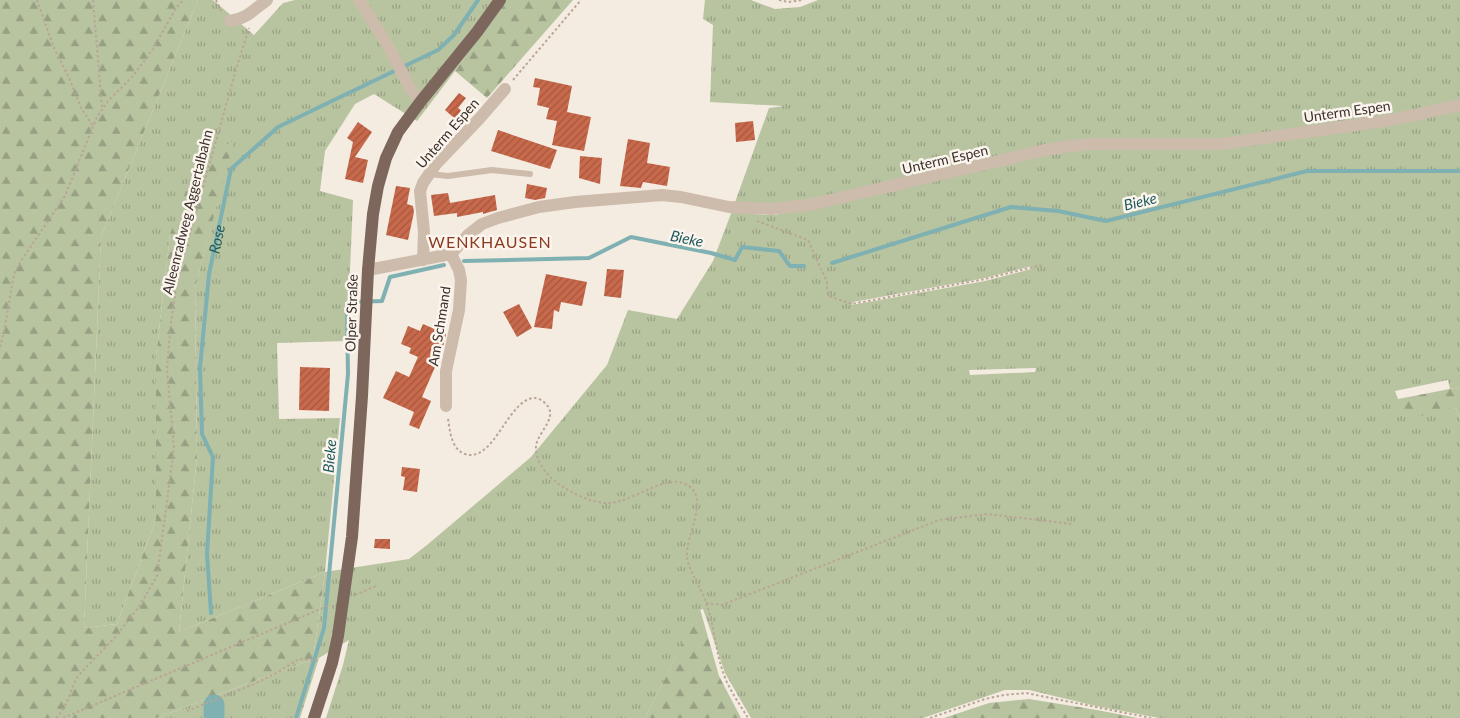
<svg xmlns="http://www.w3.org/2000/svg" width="1460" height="718" viewBox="0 0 1460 718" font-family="Lato,sans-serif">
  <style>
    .grass { fill: url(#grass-tufts); fill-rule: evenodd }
    .forest { fill: url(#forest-firs) }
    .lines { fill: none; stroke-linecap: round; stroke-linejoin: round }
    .stream { stroke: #7fb0b2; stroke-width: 4 }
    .river { stroke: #7fb0b2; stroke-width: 21 }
    .building { fill: url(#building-hatch) }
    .path { stroke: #b9a596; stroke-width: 2; stroke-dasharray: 2.5 2.5; stroke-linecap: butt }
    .lane { stroke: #cdbbac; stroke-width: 6 }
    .street { stroke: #cdbbac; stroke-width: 12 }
    .primary { stroke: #7d675c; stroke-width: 12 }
    .labels { text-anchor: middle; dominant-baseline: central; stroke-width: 5; stroke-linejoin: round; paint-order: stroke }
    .street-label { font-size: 14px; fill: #3b302b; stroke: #fbf5ee }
    .water-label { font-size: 15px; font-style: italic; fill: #1f5a5e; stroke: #fbf5ee }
    .quarter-label { font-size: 16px; letter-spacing: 1px; fill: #8c3b22; stroke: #fbf5ee }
  </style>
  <defs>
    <pattern id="grass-tufts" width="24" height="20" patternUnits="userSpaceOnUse" patternTransform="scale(1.25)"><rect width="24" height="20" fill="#b8c4a0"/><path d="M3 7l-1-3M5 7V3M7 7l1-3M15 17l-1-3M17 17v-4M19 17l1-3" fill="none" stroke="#97a083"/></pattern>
    <pattern id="forest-firs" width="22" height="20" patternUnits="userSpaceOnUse" patternTransform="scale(1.25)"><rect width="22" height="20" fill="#b8c4a0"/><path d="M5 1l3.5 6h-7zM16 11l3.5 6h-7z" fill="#97a083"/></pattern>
    <pattern id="building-hatch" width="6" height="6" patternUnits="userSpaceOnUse" patternTransform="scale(1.25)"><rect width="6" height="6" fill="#c8694b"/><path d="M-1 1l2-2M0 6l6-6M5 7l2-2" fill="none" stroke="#a4573f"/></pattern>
  </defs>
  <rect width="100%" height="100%" fill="#f4ebe1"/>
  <!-- grass -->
  <path class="grass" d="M198 0H213L254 35 283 3 295 0H505L455 71 417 121 374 94 355 104 325 151 320 191 353 200 347 341 277 343 279 419 340 418 325 572 409 559 427 545 531 457 607 365 628 310 677 319 713 261 732 211 763 215H775L977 170 1044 153 1092 148 1221 147 1460 107V387L1450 389 1448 380 1395 391 1398 399 1455 407 1460 419V718H1159L1096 706 1029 690H1005L923 718H751L725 673 703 609 700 610 645 718H326L343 665 349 640 319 658 300 718H156L313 659 325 572 179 632 197 457 195 288 233 141 170 234 156 357V519L117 624 84 628 101 237ZM1032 266 1031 269 985 281 852 305 853 302 985 278ZM1036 368 1035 372 970 375 969 370Z
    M705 0H751L775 9 800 7 818 0H1460V102L1391 116 1223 141 1095 140 766 208 734 205 769 108 784 106 710 102 713 25 703 19Z"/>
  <!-- forest -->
  <path class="forest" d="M0 0H198L101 237 84 628 117 624 156 519V357L170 234 195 166 234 140 195 288 197 457 179 632 325 572 313 659 156 718H0Z
    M505 0H573L487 98 455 71Z
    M1460 387V419L1455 407 1409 419 1398 399Z
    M700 609 719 676 741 718H645Z
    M1029 699 1097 710 1138 718H944L989 703Z"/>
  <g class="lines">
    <!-- stream -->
    <g class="stream">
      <path d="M464 261 589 258 631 237 711 253 735 260 742 247 779 251 790 266H804"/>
      <path d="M832 263 1011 207 1058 211 1106 221 1307 171H1460"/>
      <path id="s1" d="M211 613 207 554 213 457 202 434 200 368 209 274 231 169 278 127 438 50 454 35 478 0"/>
      <path d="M296 718 324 628 348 374 347 314 354 302 382 301 390 277 444 265"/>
    </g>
    <!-- river -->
    <path class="river" d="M214 718V705"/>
  </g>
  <!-- building -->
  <path class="building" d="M535 78 572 86 567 112 591 117 584 151 552 145 557 121 546 119 549 108 537 105 540 88 533 87Z
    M459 93 466 98 458 108 468 116 461 124 445 110Z
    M753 121 755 140 736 142 735 123Z
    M358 122 372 132 355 157 368 160 363 183 345 179 353 142 347 138Z
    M498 130 557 150 550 169 491 151Z
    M628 139 650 143 647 163 670 167 667 186 643 182 641 188 620 186Z
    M580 156 602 158 600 184 579 178Z
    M527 184 547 188 545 198 535 200 525 198Z
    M396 186 410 188 407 204 413 206 414 212 408 240 386 235Z
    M448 193 450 203 495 195 497 210 483 214V212L457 217V213L434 216 431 195Z
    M607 269 624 270 621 298 604 296Z
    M546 274 587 282 582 306 561 302 559 312 554 310 552 329 534 327Z
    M519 304 532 328 517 337 503 312Z
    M423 324 446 334 442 351 422 397 431 401 419 429 409 425 414 412 383 398 396 371 409 377 418 357 409 353 411 348 401 344 408 326 420 331Z
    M300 367 330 368 329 411 299 410Z
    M402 467 420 469 417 492 403 490 405 477 401 476Z
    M375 539H390V549L374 548Z"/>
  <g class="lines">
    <!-- path -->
    <path class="path" d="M37 0 54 48 70 80 81 108 93 126
      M93 0 102 107
      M216 0 222 13
      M779 0 788 2 803 0
      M513 80 581 0
      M757 221 808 240 827 282V289L831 297 852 304 985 279 1041 265
      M0 347 4 332 14 274 21 261 65 196 97 117 108 101 133 76 153 49 176 8 183 0
      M448 419C450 431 451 449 465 454 494 464 508 398 535 398 538 398 542 400 545 403 560 417 538 431 536 446 535 460 545 473 555 481 568 492 593 504 610 503 632 502 665 474 685 484 712 496 685 535 687 557 689 571 701 588 706 602 714 624 715 649 723 672 728 688 739 703 748 718
      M355 595 376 586
      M706 603 722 605 939 520 987 514 1072 524
      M187 711 254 684 280 671 299 659 320 661
      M56 718C68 707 70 689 78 676L117 635 140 605 157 576 174 448 167 369 170 331 177 279 238 63 249 28
      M63 718 330 605
      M930 718 985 699 1004 695 1026 693 1151 718"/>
    <!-- lane -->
    <path class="lane" d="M430 174 448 176 492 170 530 174"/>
    <!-- street -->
    <path class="street" d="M359 0 387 44 411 90 421 101
      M230 21C248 18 253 10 267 0
      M423 260 424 232 420 191 423 183 436 164 479 119 505 89
      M368 270 451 254 468 235 482 224 498 218 539 207 575 202 662 195 681 197 729 207 771 209 809 205 1045 150 1069 146 1094 144H1222L1391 120 1460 105
      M446 406V371L459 310 461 280 459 270 451 254"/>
    <!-- primary -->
    <path class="primary" d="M314 718 332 663 338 636 352 537 362 396 368 270 373 214 378 186 386 158 398 132 421 101 477 32 500 0"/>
  </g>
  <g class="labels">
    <!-- street labels -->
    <g class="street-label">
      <text transform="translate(1347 111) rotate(-8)">Unterm Espen</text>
      <text transform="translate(447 133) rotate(-49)">Unterm Espen</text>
      <text transform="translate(945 159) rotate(-13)">Unterm Espen</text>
      <text transform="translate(187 212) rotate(-76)">Alleenradweg Aggertalbahn</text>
      <text transform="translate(351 313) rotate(-88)">Olper Straße</text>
      <text transform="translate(439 326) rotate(-81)">Am Schmand</text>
    </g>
    <!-- water labels -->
    <g class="water-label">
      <text transform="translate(1140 201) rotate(-14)">Bieke</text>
      <text transform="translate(687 238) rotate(12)">Bieke</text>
      <text stroke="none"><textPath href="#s1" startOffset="378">Rose</textPath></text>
      <text transform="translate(329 456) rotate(-85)">Bieke</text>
    </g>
    <!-- quarter labels -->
    <g class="quarter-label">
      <text x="490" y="241">WENKHAUSEN</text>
    </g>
  </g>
</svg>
